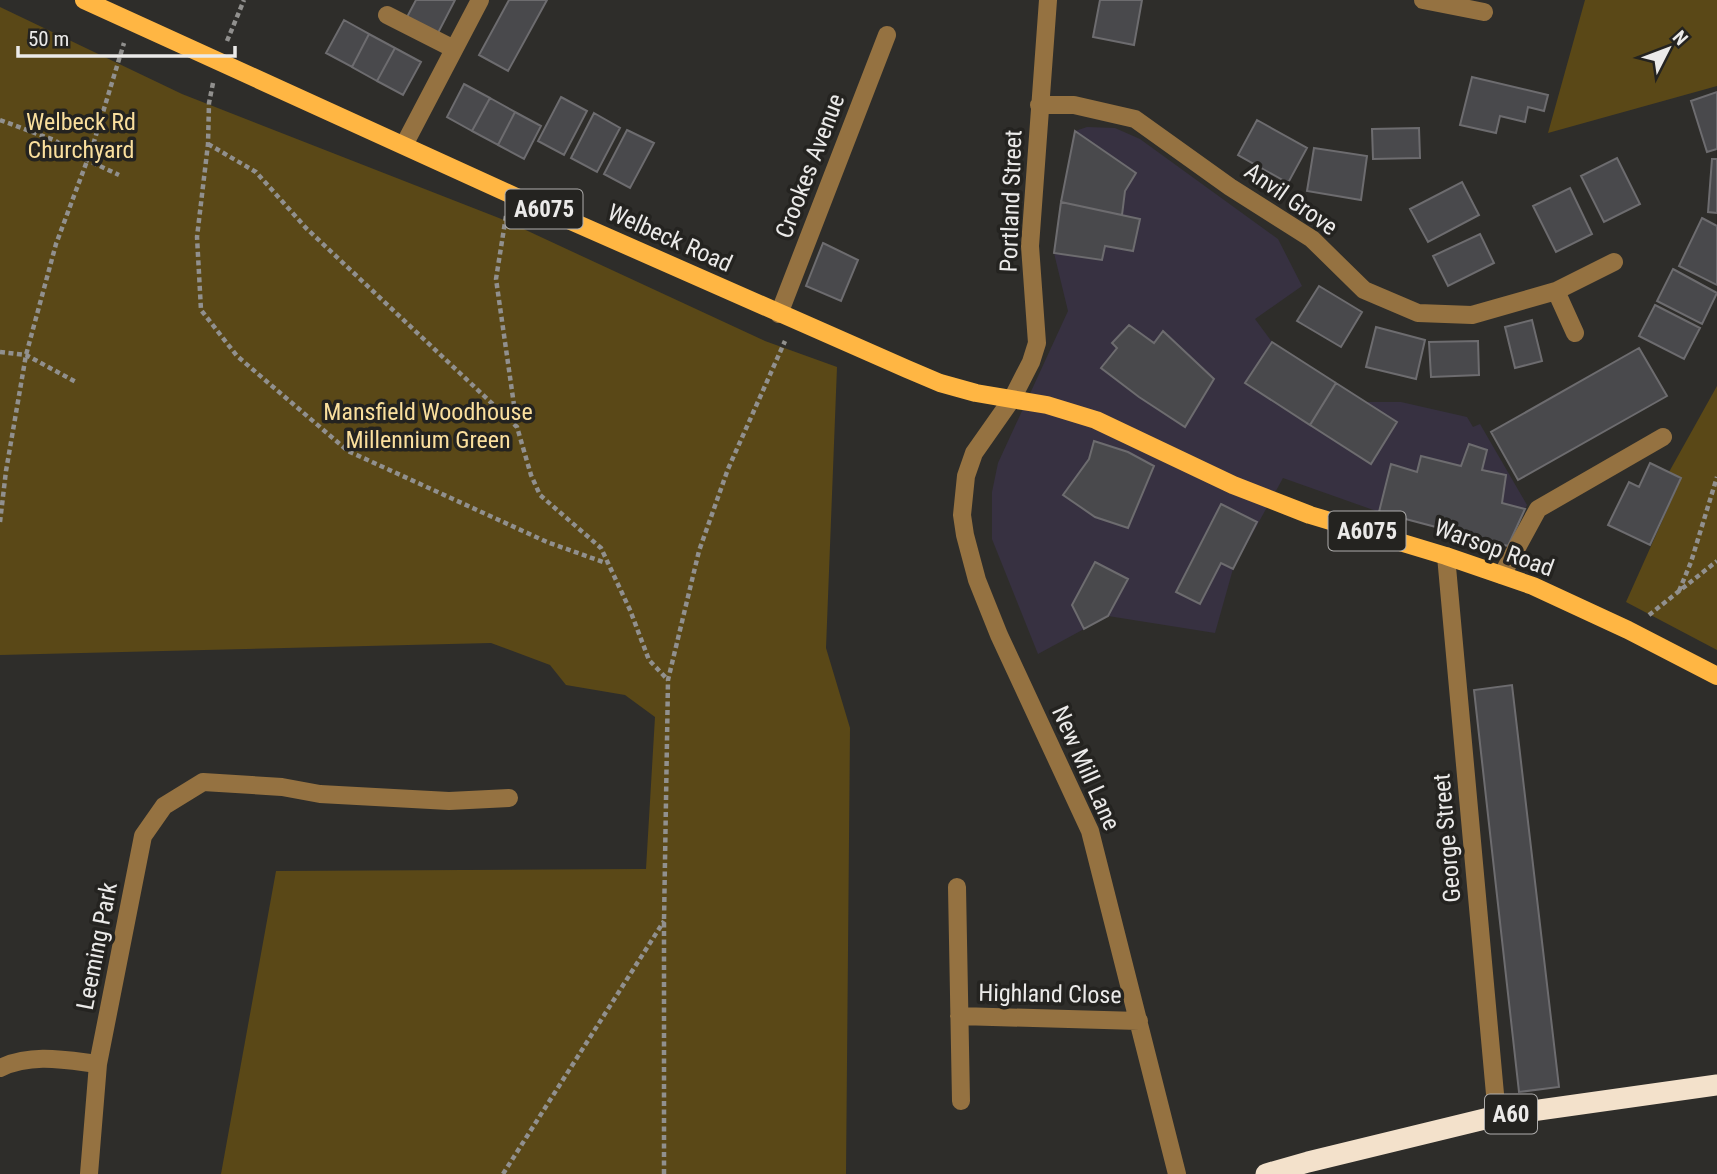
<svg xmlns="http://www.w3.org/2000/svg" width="1717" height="1174" viewBox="0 0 1717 1174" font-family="'Roboto Condensed',sans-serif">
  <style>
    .commercial { fill: #373141 }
    .green { fill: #5a4817 }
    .building { fill: #49494c; stroke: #6d6c6f; stroke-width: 2 }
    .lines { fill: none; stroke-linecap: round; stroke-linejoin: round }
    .path { stroke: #91908e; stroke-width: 4.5; stroke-dasharray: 5 3.5; stroke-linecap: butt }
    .minor { stroke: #957241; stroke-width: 18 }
    .major { stroke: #ffb643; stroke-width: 18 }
    .highway { stroke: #f3e1cb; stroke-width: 21 }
    .labels { text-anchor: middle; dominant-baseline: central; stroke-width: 7; stroke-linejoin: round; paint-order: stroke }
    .shield { fill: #242320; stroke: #afaead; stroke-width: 2 }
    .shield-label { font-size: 23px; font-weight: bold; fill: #ebeae9 }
    .park-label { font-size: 24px; fill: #fadf9d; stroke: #242320 }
    .street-label { font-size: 24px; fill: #ebeae9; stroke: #242320 }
  </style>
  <rect width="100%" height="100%" fill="#2e2d2a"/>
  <!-- commercial -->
  <path class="commercial" d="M1087 127 1115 128 1140 139 1278 239 1302 286 1255 319 1272 342 1365 402H1401L1467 417 1473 427 1480 424 1527 505 1508 546 1379 512 1283 478 1233 569 1215 633 1108 616 1038 654 992 539V492L998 463 1068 311 1054 253 1075 131Z"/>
  <!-- green -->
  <path class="green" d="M1585 0H1717V86L1548 133Z
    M0 7 182 94 504 220 765 341 837 367 826 648 850 728 846 1174H221L276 871 646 869 655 717 625 695 566 685 550 665 491 643 0 655Z
    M1717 386V650L1626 602 1681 479 1669 472Z"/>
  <!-- building -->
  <path class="building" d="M416 0H455L438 33 407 17Z
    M509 0H547L508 71 479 55Z
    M1100 0H1142L1134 45 1093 37Z
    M344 20 369 34 352 67 326 53Z
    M369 34 395 48 377 81 352 67Z
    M395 48 421 62 403 95 377 81Z
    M1472 77 1548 95 1544 111 1528 107 1525 122 1500 116 1496 133 1460 125Z
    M464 84 490 98 472 131 447 117Z
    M1717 92V149L1707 152 1691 101Z
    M561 97 587 111 564 155 538 141Z
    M490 98 515 112 498 145 472 131Z
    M515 112 541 126 524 159 498 145Z
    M594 113 620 128 597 172 571 158Z
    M1257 120 1307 148 1288 183 1238 155Z
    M1419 128 1420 158 1373 159 1372 129Z
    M627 130 654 143 630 188 604 174Z
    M1075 131 1136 173 1125 191 1122 215 1061 202Z
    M1314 148 1367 156 1361 200 1307 191Z
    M1617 158 1640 204 1604 222 1581 176Z
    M1712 159H1717V213L1708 212Z
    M1462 182 1479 215 1428 242 1410 209Z
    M1570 188 1592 234 1556 252 1533 206Z
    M1061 202 1140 219 1133 251 1105 246 1102 260 1054 253Z
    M1702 218 1717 226V285L1679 266Z
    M1480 234 1494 263 1448 286 1433 256Z
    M823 243 858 260 841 301 806 286Z
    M1673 269 1717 293 1702 324 1657 301Z
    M1319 286 1362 312 1341 347 1297 321Z
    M1655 305 1700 328 1684 359 1639 336Z
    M1532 320 1542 361 1515 368 1505 327Z
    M1129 325 1154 343 1163 331 1214 379 1185 427 1139 397 1101 368 1117 348 1112 343Z
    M1376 327 1425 340 1416 379 1366 367Z
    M1478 341 1479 375 1431 377 1429 342Z
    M1272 342 1336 383 1310 425 1245 383Z
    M1639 348 1667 396 1518 480 1491 432Z
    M1336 383 1397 422 1371 464 1310 425Z
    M1094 441 1128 452 1154 466 1128 528 1095 517 1063 495 1089 459Z
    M1469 444 1487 450 1482 470 1506 475 1502 503 1525 509 1508 546 1379 512 1391 464 1417 472 1421 456 1461 466Z
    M1650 463 1681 478 1650 545 1608 525 1629 482 1639 487Z
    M1221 504 1257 522 1233 569 1221 563 1200 604 1176 592Z
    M1095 562 1128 579 1108 616 1084 629 1072 605Z
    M1512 685 1559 1087 1519 1092 1474 690Z"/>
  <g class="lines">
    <!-- path -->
    <path class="path" d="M227 41 244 0
      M213 83 209 103 208 144 197 237 201 310 237 356 348 451 547 542 606 563
      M0 120 54 140 87 160 119 175
      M208 144 256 172 306 228 517 427 531 475 540 495 601 548 630 610 649 660 668 680
      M506 216 496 279 517 426
      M0 352 26 355 76 382
      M0 522 6 471 26 355 56 244 93 145 124 43
      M1679 591 1691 562 1717 477
      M1649 615 1717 561
      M503 1174 664 921
      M664 1174V921L668 680 699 551 728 469 785 341"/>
    <!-- minor -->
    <path class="minor" d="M1048 0 1030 246 1037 343 1031 362 1012 399 974 453 966 476 962 515 965 535 977 580 999 635 1090 831 1177 1174
      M1423 0 1484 12
      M387 15 454 49
      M1039 105H1074L1135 119 1230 187 1312 239 1364 290 1418 313 1472 315 1556 291 1614 262
      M404 145 480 0
      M1556 291 1575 333
      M779 314 887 35
      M1446 556 1497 1116
      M1502 575 1538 509 1663 437
      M957 887 961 1101
      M959 1016 1139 1021
      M0 1068C32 1053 65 1060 98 1064
      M89 1174 98 1064 143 836 164 806 203 782 282 787 320 794 449 801 509 798"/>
    <!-- major -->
    <path class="major" d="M84 0 514 196 907 369 940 383 976 393 1047 405 1096 420 1233 485 1310 515 1446 556 1533 586 1628 630 1717 676"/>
    <!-- highway -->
    <path class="highway" d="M1266 1174 1308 1162 1497 1116 1717 1085"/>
  </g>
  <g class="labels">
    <!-- shield labels -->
    <g class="shield">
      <rect x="505.5" y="189.5" width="77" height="39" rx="5"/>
      <rect x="1328.5" y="511.5" width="77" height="39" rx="5"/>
      <rect x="1485" y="1094.5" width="52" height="39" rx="5"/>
    </g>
    <g class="shield-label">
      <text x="544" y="209">A6075</text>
      <text x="1367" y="531">A6075</text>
      <text x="1511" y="1114">A60</text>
    </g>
    <!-- park labels -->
    <g class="park-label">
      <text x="81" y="122">Welbeck Rd<tspan x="81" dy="28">Churchyard</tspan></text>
      <text x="428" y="412">Mansfield Woodhouse<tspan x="428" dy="28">Millennium Green</tspan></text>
    </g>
    <!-- street labels -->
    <g class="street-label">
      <text transform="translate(810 166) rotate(-69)">Crookes Avenue</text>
      <text transform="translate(1291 199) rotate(35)">Anvil Grove</text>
      <text transform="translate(1011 201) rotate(-88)">Portland Street</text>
      <text transform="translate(670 238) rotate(24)">Welbeck Road</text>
      <text transform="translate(1494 548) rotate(20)">Warsop Road</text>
      <text transform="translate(1086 768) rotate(66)">New Mill Lane</text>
      <text transform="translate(1447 838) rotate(-95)">George Street</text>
      <text transform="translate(97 946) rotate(-79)">Leeming Park</text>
      <text transform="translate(1050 994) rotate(1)">Highland Close</text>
    </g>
  </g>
  <!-- north arrow -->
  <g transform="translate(1668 49) rotate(48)" stroke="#242320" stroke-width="5" paint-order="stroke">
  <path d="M0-5L12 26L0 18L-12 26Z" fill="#ebeae9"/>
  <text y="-10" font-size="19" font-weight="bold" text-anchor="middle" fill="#ebeae9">N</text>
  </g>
  <!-- scale -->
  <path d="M18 46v10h217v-10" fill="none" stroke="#ebeae9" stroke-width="3.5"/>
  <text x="28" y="46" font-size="21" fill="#ebeae9" stroke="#242320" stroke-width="5" paint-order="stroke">50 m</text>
</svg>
